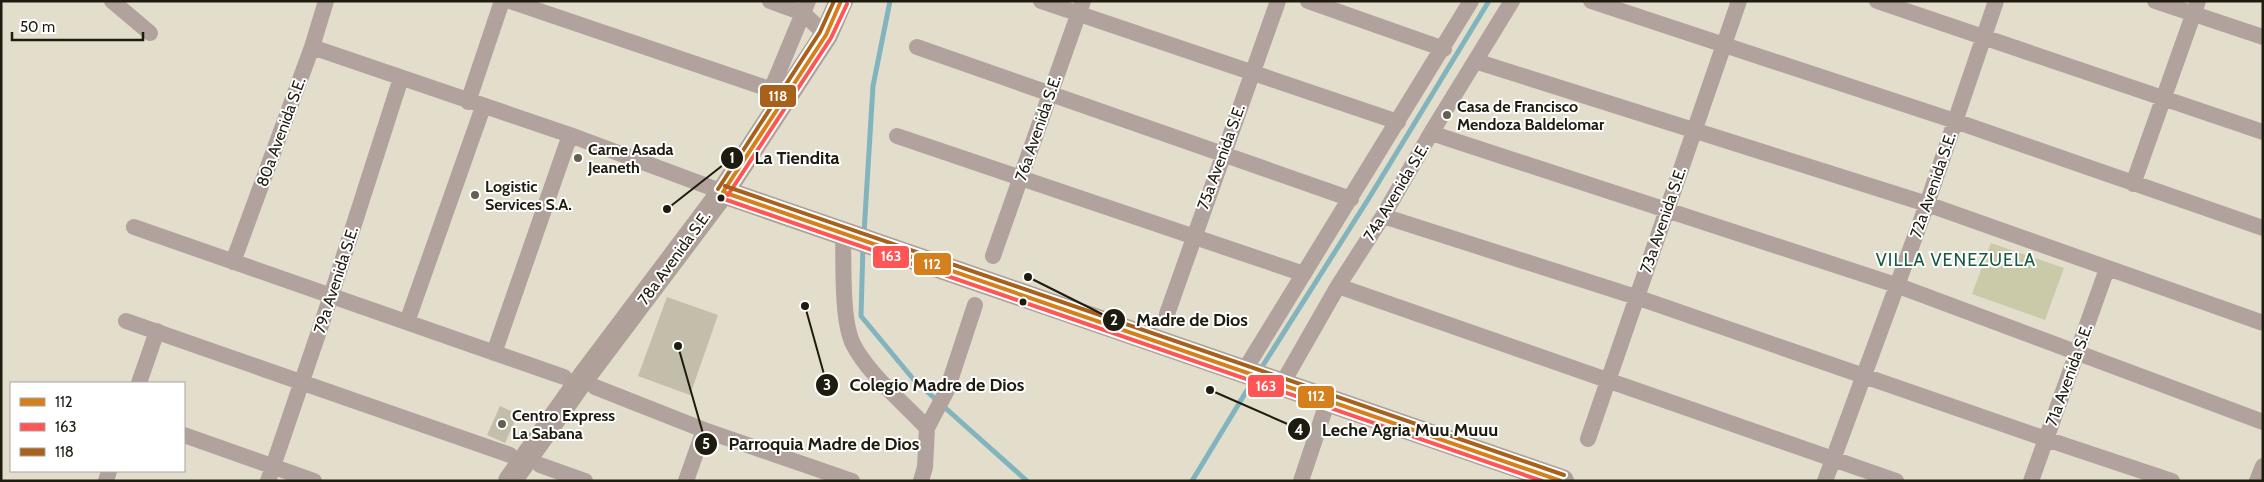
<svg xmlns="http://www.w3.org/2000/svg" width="2264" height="482" viewBox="0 0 2264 482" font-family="Cabin,sans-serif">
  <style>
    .green { fill: #cacaa9 }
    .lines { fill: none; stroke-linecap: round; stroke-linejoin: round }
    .stream { stroke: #82b4be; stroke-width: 5 }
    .building { fill: #c3beaa }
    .street { stroke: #b1a29e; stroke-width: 16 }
    .secondary { stroke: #afa19a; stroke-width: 24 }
    .bus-1-casing { stroke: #fff; stroke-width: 8 }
    .bus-2-casing { stroke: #fff; stroke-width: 8 }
    .bus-3-casing { stroke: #fff; stroke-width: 8 }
    .bus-1 { stroke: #d6801d; stroke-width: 4 }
    .bus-2 { stroke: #f55; stroke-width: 4 }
    .bus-3 { stroke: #a8611a; stroke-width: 4 }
    .poi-dot { fill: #635f51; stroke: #fff; stroke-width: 2 }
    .bus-dot { fill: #1e1b0f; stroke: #fff; stroke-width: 2 }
    .labels { text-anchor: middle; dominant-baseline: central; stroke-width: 4; stroke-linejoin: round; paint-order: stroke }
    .poi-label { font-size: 16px; font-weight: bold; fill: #1e1b0f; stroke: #fff; text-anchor: start }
    .street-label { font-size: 16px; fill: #1e1b0f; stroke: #fff }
    .neighbourhood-label { font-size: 18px; letter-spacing: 1px; fill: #175b41; stroke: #fff }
    .leader { fill: none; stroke: #1e1b0f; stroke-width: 2 }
    .callout-dot { fill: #1e1b0f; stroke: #fff; stroke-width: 2 }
    .mark-label { font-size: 15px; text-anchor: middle; font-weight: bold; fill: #fff }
    .callout-label { font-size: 18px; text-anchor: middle; font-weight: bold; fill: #1e1b0f; stroke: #fff; stroke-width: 4; stroke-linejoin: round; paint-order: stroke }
    .line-badge { stroke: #fff; stroke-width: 2 }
    .badge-label { font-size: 14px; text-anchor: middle; font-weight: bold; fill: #fff }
  </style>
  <rect width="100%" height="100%" fill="#e3decc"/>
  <!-- green -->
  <path class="green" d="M1991 243 2064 268 2045 320 1972 294Z"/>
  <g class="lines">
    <!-- stream -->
    <path class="stream" d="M864 233 873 86 890 1
      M863 246 861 316 914 380 1027 481
      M1260 370 1369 198 1489 1
      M1192 481 1252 382"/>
  </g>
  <!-- building -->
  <path class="building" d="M667 297 718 315 690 395 638 376Z
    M500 406 518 414 505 443 487 435Z"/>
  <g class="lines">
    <!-- street -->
    <path class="street" d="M112 1 150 33
      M510 1 787 95
      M770 1 803 13 771 90
      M808 1 803 13 826 35
      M1041 1 1398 122
      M1308 1 1444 49
      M1591 1 1955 121 2263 228
      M1877 1 2263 132
      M2155 1 2263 37
      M312 47 570 135 723 192
      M917 47 1351 199
      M1475 61 1927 204 2263 323
      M468 102 502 1
      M1431 133 1896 285 2263 422
      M897 136 1304 274
      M2133 184 2198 1
      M1383 216 1636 297 2046 439 2172 481
      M134 227 564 377
      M843 233C844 262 841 319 853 344 868 374 904 403 927 428
      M993 256 1083 1
      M233 262 312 47 326 1
      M1338 286 1896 481
      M1167 314 1278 1
      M126 321 510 455
      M407 322 483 107
      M494 353 570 135
      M1244 371 1471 1
      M139 383 157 331
      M1282 384 1338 286 1383 216 1431 133 1512 1
      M595 387 704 430 852 481
      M184 435 314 481
      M1588 439 1739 1
      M540 465 585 481
      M106 481 109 471
      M268 481 331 296 401 78
      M686 481 704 430
      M921 481 925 467 927 428 947 390 975 305
      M1301 481 1328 400
      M1825 481 1927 204 1996 1
      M2031 481 2107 269
      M2257 481 2263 466"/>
    <!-- secondary -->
    <path class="secondary" d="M723 192 1562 481
      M510 481 580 382 723 192 826 35 841 1"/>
    <!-- bus-1 casing -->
    <g class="bus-1-casing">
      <path id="bus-1" d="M723 192 1561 481
        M723 192 826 35 841 1"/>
    </g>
    <!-- bus-2 casing -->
    <g class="bus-2-casing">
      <path id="bus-2" d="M728 195 831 38 847 4
        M721 198 1542 481"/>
    </g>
    <!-- bus-3 casing -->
    <g class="bus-3-casing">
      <path id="bus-3" d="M725 186 1564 475
        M718 189 820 32 834 1"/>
    </g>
    <!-- bus-1 -->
    <use href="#bus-1" class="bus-1"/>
    <!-- bus-2 -->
    <use href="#bus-2" class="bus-2"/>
    <!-- bus-3 -->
    <use href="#bus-3" class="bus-3"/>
  </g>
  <!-- markers -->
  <g class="poi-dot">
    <circle cx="1447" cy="115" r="5"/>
    <circle cx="578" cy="158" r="5"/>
    <circle cx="475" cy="195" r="5"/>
    <circle cx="502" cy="424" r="5"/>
  </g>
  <g class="bus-dot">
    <circle cx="721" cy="198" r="4.5"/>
    <circle cx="1023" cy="302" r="4.5"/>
  </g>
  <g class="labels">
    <!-- poi labels -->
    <g class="poi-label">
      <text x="1457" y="106">Casa de Francisco<tspan x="1457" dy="18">Mendoza Baldelomar</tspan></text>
      <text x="588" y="149">Carne Asada<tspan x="588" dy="18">Jeaneth</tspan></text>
      <text x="485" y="186">Logistic<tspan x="485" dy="18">Services S.A.</tspan></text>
      <text x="512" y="415">Centro Express<tspan x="512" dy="18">La Sabana</tspan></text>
    </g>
    <!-- street labels -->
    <g class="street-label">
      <text transform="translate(1038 128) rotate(-71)">76a Avenida S.E.</text>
      <text transform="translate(281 132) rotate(-70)">80a Avenida S.E.</text>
      <text transform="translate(1221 157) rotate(-70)">75a Avenida S.E.</text>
      <text transform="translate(1933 185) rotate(-71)">72a Avenida S.E.</text>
      <text transform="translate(1396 192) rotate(-59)">74a Avenida S.E.</text>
      <text transform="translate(1663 220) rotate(-71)">73a Avenida S.E.</text>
      <text transform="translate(674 258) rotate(-54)">78a Avenida S.E.</text>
      <text transform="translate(336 280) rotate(-72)">79a Avenida S.E.</text>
      <text transform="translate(2069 375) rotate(-70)">71a Avenida S.E.</text>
    </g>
    <!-- neighbourhood labels -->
    <g class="neighbourhood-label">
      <text x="1956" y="260">VILLA VENEZUELA</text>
    </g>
  </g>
  <!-- callouts -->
  <path class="leader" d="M667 209L732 158M1028 277L1114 320M805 306L827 385M1210 390L1299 429M678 346L706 444"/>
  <g class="callout-dot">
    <circle cx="667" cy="209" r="5"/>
    <circle cx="1028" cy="277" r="5"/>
    <circle cx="805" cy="306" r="5"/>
    <circle cx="1210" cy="390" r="5"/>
    <circle cx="678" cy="346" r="5"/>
    <circle cx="732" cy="158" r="12"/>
    <circle cx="1114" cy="320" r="12"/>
    <circle cx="827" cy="385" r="12"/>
    <circle cx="1299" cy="429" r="12"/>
    <circle cx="706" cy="444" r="12"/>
  </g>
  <g class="mark-label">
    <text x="732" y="163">1</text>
    <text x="1114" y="325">2</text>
    <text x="827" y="390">3</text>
    <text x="1299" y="435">4</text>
    <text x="706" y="449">5</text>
  </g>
  <g class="callout-label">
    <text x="797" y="164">La Tiendita</text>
    <text x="1192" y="326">Madre de Dios</text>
    <text x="937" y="391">Colegio Madre de Dios</text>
    <text x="1410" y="436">Leche Agria Muu Muuu</text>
    <text x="824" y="450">Parroquia Madre de Dios</text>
  </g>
  <g class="line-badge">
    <rect x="759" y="84" width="38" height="24" rx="5" fill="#a8611a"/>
    <rect x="872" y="245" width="38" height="24" rx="5" fill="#f55"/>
    <rect x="913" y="252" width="39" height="24" rx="5" fill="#d6801d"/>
    <rect x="1247" y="374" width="38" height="24" rx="5" fill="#f55"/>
    <rect x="1297" y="385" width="38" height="24" rx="5" fill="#d6801d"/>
  </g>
  <g class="badge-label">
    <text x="778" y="101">118</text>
    <text x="891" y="261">163</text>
    <text x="932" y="269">112</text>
    <text x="1266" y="391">163</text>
    <text x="1316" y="401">112</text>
  </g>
  <!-- border -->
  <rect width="2264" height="482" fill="none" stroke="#1e1b0f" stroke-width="5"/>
  <!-- legend -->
  <rect x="10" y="382" width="175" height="90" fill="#ffffff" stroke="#a5a49f"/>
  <rect x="20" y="398" width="25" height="8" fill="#d6801d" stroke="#a5a49f"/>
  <text x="55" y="407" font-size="15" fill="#1e1b0f">112</text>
  <rect x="20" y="423" width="25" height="8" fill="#ff5555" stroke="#a5a49f"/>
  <text x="55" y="432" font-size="15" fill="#1e1b0f">163</text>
  <rect x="20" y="448" width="25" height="8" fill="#a8611a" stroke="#a5a49f"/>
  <text x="55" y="457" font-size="15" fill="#1e1b0f">118</text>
  <!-- scale -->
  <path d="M12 32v8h131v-8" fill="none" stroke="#1e1b0f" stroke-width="2.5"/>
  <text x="20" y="32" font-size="15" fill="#1e1b0f" stroke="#ffffff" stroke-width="4" paint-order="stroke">50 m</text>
</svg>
